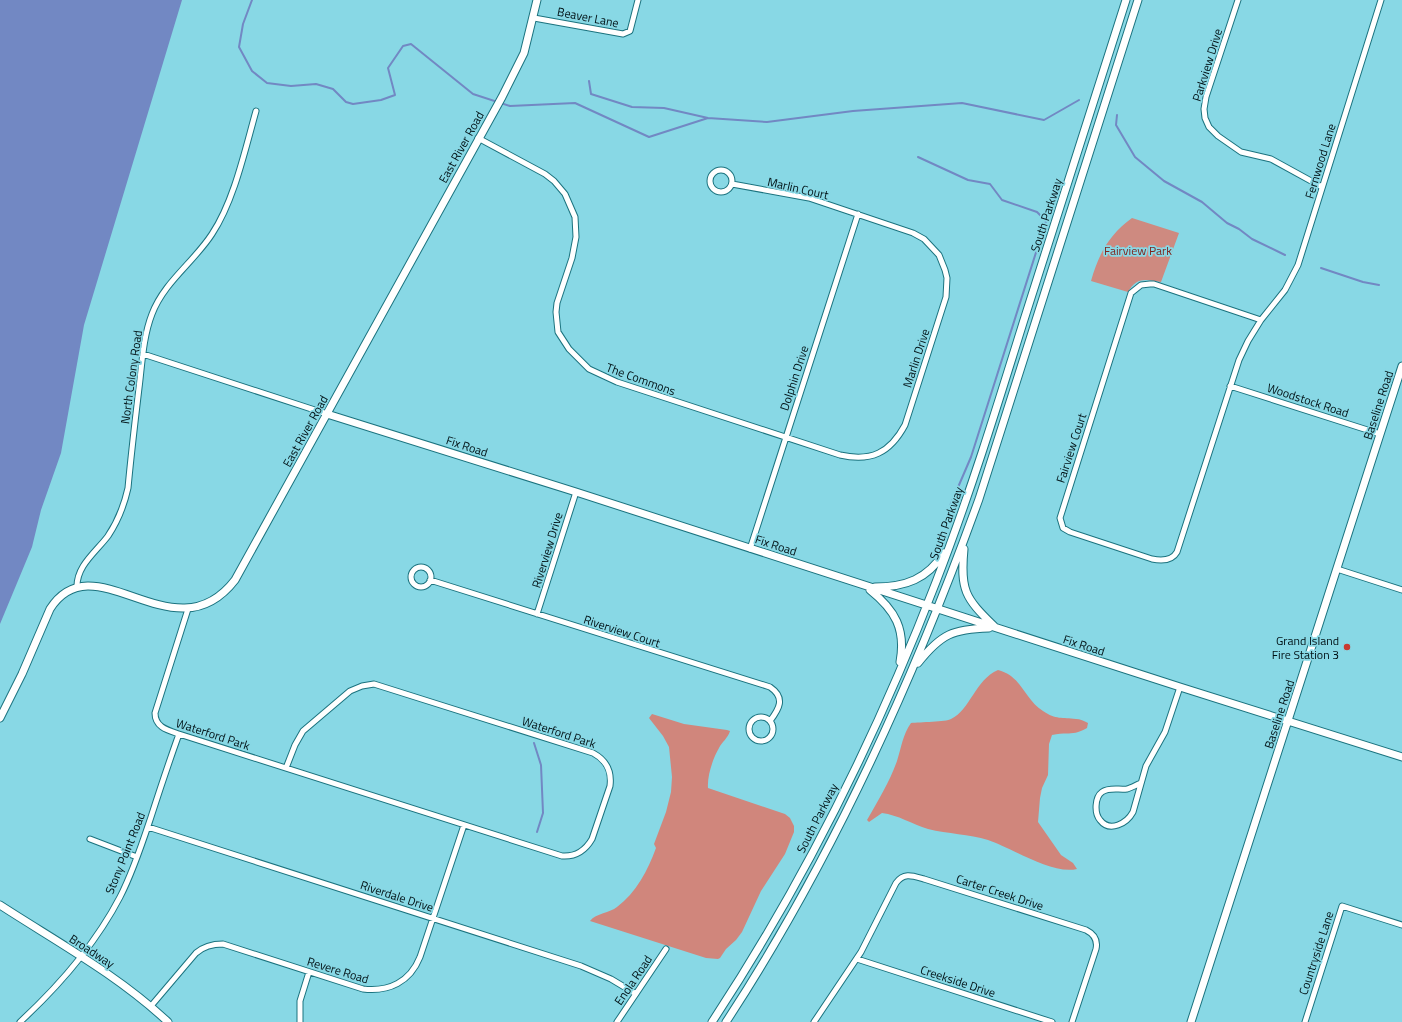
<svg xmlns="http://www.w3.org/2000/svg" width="1402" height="1022" viewBox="0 0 1402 1022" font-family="'Titillium Web',sans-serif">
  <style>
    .green { fill: #ce8a80 }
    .forest { fill: #d0867c }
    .water { fill: #7288c3 }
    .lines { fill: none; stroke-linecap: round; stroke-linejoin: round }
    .stream { stroke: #7288c3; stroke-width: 2 }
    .street-casing { stroke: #1b737f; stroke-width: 7 }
    .secondary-casing { stroke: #1b737f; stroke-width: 9 }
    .street { stroke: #fff; stroke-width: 5 }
    .secondary { stroke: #fff; stroke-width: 7 }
    .poi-dot { fill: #c83a30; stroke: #88d8e5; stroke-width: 1.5 }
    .labels { text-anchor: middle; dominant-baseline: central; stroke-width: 3.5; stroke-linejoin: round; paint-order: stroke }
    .street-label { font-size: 12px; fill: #001115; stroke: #88d8e5 }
    .park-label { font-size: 12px; fill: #7d251e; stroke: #88d8e5 }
    .poi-label { font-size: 12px; fill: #001115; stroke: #88d8e5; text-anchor: end }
  </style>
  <rect width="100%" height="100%" fill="#88d8e5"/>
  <!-- green -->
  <path class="green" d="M1132 218 1179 233 1161 282C1146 279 1136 277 1128 292L1091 281C1099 253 1109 235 1132 218Z"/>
  <!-- forest -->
  <path class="forest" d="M998 670C1022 676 1024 699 1043 711 1056 720 1062 717 1076 719 1080 719 1084 721 1088 723L1087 728C1072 737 1067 731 1052 735L1049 744 1048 775 1042 788 1040 798 1038 822 1061 855 1073 863 1077 869C1052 875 1012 848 988 840 969 834 948 834 928 829 912 824 898 815 882 813L869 822 867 820C878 801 890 781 897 761 901 748 903 734 911 723 920 722 946 722 951 719 970 710 975 680 998 670Z
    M652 714 684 724 727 730 730 731C728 738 722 742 719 748 713 758 707 776 708 788L785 814 790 818 794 826V832L785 854 761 891 742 932 736 940 726 949 720 958 718 959 706 958 590 921C596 913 610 913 617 907 636 893 648 870 656 848L654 844 666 812 671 792 672 777 669 747 663 736 649 718Z"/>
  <!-- water -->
  <path class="water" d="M0 0H182L84 325 61 453 41 510 32 547 0 624Z"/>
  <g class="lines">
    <!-- stream -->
    <path class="stream" d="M252 0 243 24 239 47 252 71 267 83 291 86 316 84 333 89 346 102 353 104 381 100 395 95 388 68 403 46 411 44 473 94 510 106 575 103 649 137 708 118
      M589 81 591 94 632 107 664 108 708 118 767 122 853 111 962 103 1044 120 1079 100
      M1117 115 1116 125 1135 157 1164 181 1202 202 1227 223 1239 229 1252 239 1285 255
      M918 157 968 180 990 184 1002 200 1037 212 1046 221 971 457 950 506
      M1321 268 1363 282 1379 285
      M534 743 541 765 543 813 537 832"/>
    <!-- street casing -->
    <g class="street-casing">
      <path id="street" d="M1238 0 1206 97 1204 109 1205 118 1209 127 1218 136 1241 152 1271 159 1322 187
        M534 18 623 34 630 31 638 0
        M478 138 545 174 554 181 565 194 575 217 576 237 572 258 557 303 556 312 558 332 569 349 589 369 617 382 840 455C871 462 890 453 905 425L946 297 947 278 945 270 939 255 924 239 913 233 809 198 732 184
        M710 181a11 11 0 1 1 22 0a11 11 0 1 1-22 0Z
        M1150 284H1154L1261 320 1248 341 1239 360 1177 552C1172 561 1162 561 1152 559L1070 532 1063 528 1060 518 1131 293 1141 285Z
        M1261 320 1285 290 1298 265 1381 0
        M143 354 327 414
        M1230 386 1380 434
        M750 549 858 214
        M411 577a10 10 0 1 1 20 0a10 10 0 1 1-20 0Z
        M1337 569 1402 590
        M430 580 770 687C786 698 779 709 770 721
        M77 588C76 566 96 552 108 536 118 521 124 506 128 488 131 455 135 422 139 388 142 364 143 337 152 314 164 282 194 262 212 234 234 201 245 150 256 111
        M188 609 155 713C155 727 167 730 179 734L562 856C576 857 585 851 592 839L610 786C612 770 606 760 593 753L374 684 362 686 350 691 303 731 295 745 286 768
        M537 614 576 492
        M749 729a12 12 0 1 1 24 0a12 12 0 1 1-24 0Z
        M1141 783C1136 785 1131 788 1127 789 1119 790 1109 787 1102 792 1095 797 1094 813 1100 820 1110 833 1127 823 1133 812L1146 766 1165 732 1180 687
        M148 827 581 966 611 979 636 994
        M90 839 137 857
        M857 959 1052 1022
        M151 1006 196 953C204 946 212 944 223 944L363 989C389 992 410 982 420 957L464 825
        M20 1022C60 985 95 945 120 897 133 872 142 844 151 817 160 789 169 762 179 734
        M300 1022V1001L309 972
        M617 1022 666 949
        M814 1022 861 952 896 883C904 872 913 876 924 879L1086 930C1094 934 1098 940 1096 949L1072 1022
        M1305 1022 1342 906 1402 925"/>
    </g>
    <!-- secondary casing -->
    <g class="secondary-casing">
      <path id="secondary" d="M327 414 576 492 1180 687 1402 757
        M964 549C960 590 965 598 994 626
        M875 587C906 587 927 579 944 553
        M870 590C895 610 906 629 900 662
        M918 663C941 634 953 629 989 628
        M0 718 22 674 50 609C95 539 174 659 235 580L502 97 524 53 537 0
        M0 905C57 942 118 975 168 1022
        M712 1022C803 884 877 735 936 582 969 497 996 410 1023 323 1058 216 1092 108 1126 0
        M726 1022C832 860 913 682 979 499L1138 0
        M1191 1022 1402 366"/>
    </g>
    <!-- street -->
    <use href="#street" class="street"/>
    <!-- secondary -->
    <use href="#secondary" class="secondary"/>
  </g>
  <!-- markers -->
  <circle class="poi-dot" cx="1347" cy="647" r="4"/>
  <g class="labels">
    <!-- street labels -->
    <g class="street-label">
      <text transform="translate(588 17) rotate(11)">Beaver Lane</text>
      <text transform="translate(1207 65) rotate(-73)">Parkview Drive</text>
      <text transform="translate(461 147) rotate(-61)">East River Road</text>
      <text transform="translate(1320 161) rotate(-73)">Fernwood Lane</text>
      <text transform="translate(798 188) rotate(13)">Marlin Court</text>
      <text transform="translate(1046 215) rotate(-72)">South Parkway</text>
      <text transform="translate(916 358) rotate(-72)">Marlin Drive</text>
      <text transform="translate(131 377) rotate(-82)">North Colony Road</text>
      <text transform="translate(794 378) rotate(-72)">Dolphin Drive</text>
      <text transform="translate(641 379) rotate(20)">The Commons</text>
      <text transform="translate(1308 400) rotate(18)">Woodstock Road</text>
      <text transform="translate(1378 405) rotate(-72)">Baseline Road</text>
      <text transform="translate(305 431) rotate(-61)">East River Road</text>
      <text transform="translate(467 446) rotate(18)">Fix Road</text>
      <text transform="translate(1071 448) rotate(-72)">Fairview Court</text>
      <text transform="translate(946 523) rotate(-70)">South Parkway</text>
      <text transform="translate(776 545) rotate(18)">Fix Road</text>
      <text transform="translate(547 550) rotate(-73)">Riverview Drive</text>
      <text transform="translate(622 631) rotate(18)">Riverview Court</text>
      <text transform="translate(1084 645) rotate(18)">Fix Road</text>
      <text transform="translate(1279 714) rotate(-72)">Baseline Road</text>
      <text transform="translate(559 732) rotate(18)">Waterford Park</text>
      <text transform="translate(213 734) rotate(18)">Waterford Park</text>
      <text transform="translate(817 818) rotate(-63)">South Parkway</text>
      <text transform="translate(125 853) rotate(-68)">Stony Point Road</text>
      <text transform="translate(1000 892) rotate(18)">Carter Creek Drive</text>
      <text transform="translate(397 896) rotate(18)">Riverdale Drive</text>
      <text transform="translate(92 951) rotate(33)">Broadway</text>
      <text transform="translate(1316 953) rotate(-72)">Countryside Lane</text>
      <text transform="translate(338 970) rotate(17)">Revere Road</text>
      <text transform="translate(633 980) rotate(-56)">Enola Road</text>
      <text transform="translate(958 981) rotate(18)">Creekside Drive</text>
    </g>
    <!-- park labels -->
    <g class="park-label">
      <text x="1138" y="250">Fairview Park</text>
    </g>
    <!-- poi labels -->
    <g class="poi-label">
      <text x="1339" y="640">Grand Island<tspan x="1339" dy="14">Fire Station 3</tspan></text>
    </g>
  </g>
</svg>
